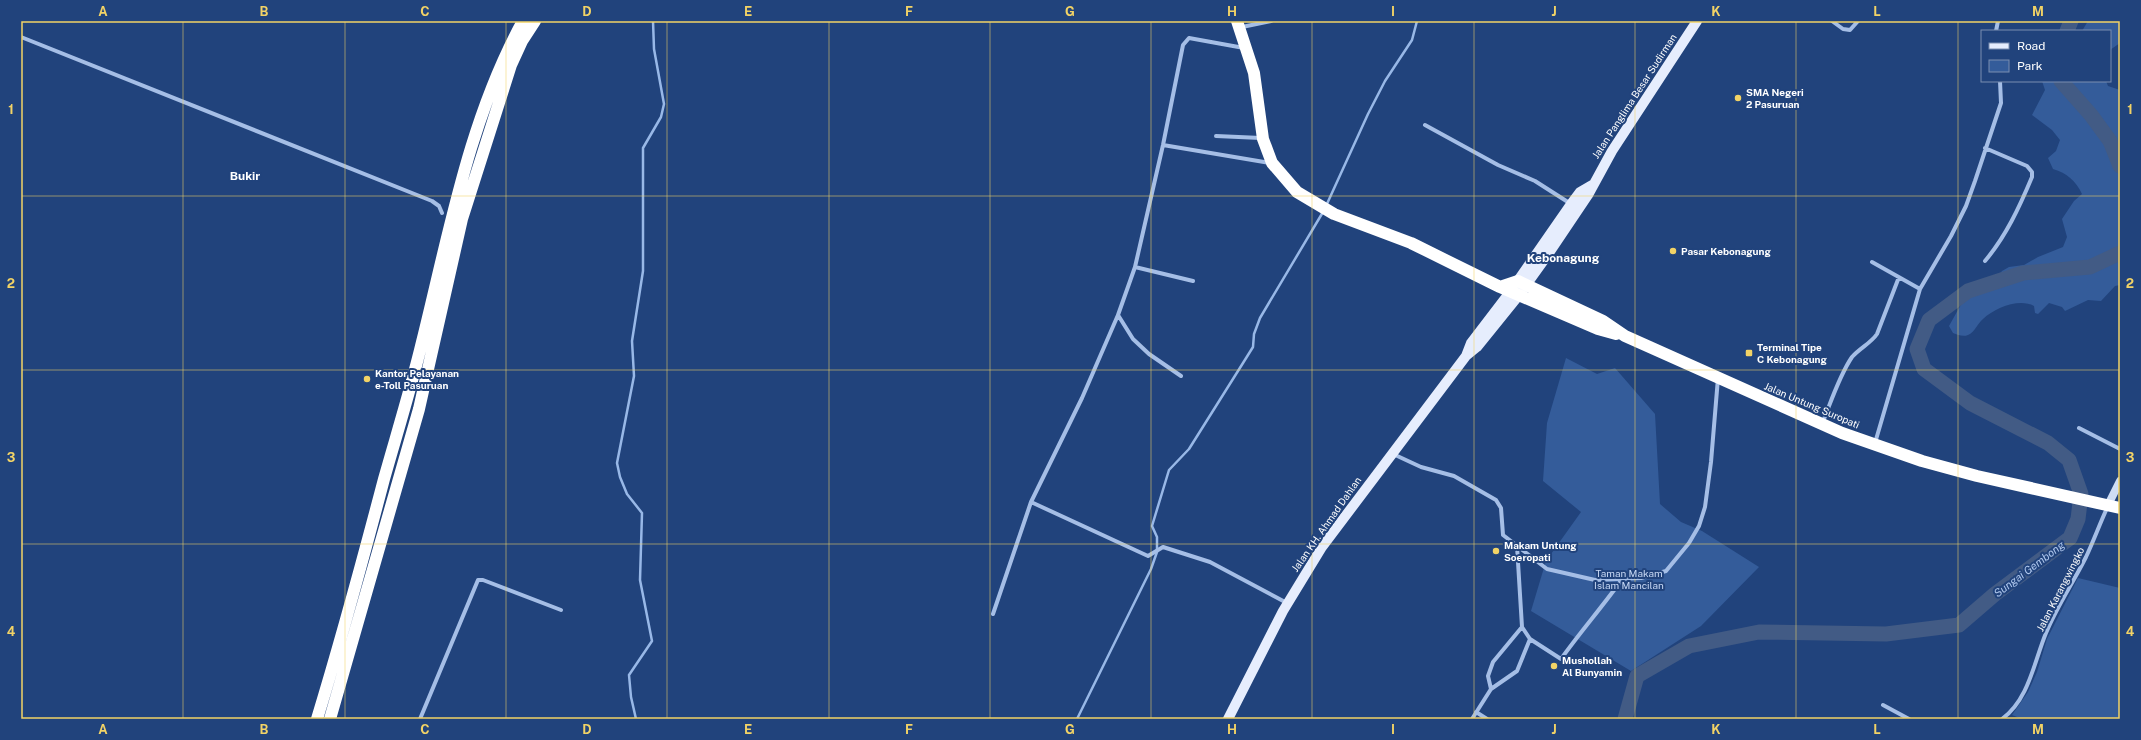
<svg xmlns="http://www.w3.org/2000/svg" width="2141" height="740" viewBox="0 0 2141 740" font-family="'Public Sans',sans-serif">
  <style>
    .green { fill: #345c9a }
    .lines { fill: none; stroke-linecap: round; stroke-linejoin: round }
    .stream { stroke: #98b8e7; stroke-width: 2.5 }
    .river { stroke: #425b85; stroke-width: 15 }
    .street { stroke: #a5bee6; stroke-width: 4 }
    .secondary { stroke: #ceddf5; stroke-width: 8 }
    .primary { stroke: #e6edfd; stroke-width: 10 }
    .highway { stroke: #fff; stroke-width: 12 }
    .grid { fill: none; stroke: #f2d366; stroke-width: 1; stroke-opacity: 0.55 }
    .poi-dot { fill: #f2d366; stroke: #21437c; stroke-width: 1.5 }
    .labels { text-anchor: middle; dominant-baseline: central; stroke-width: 4; stroke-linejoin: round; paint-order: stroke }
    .poi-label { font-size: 10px; font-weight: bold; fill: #fff; stroke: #21437c; text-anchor: start }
    .street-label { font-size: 10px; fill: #fff; stroke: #21437c }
    .park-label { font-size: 10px; fill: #c8d9f5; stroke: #21437c }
    .water-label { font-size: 11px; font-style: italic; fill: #b0c8ee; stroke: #21437c }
    .quarter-label { font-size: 12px; font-weight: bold; fill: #fff; stroke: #21437c }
    .neatline { fill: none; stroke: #f2d366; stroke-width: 1.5 }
    .grid-label { font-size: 13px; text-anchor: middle; font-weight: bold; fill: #f2d366 }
  </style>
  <rect width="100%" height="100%" fill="#21437c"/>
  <!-- green -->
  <path class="green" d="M2088 21H2120V43L2110 50V31H2082Z
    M2042 81H2106L2108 86 2120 90V285L2115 286 2101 301 2088 300 2065 311 2062 307 2049 303 2038 314 2035 313 2034 306C2019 298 1995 308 1983 319 1977 324 1975 332 1968 335 1963 337 1958 335 1953 333L1949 326 1968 292 1958 294 1976 283 1998 276 2002 271 2009 267 2024 265 2038 257 2063 247 2067 237 2062 219 2074 201 2082 194C2076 181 2067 173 2053 169L2048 158 2056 151 2060 140 2052 130 2032 115 2045 90Z
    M1566 358 1597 374 1615 368 1655 414 1660 504 1681 522 1702 531 1759 567 1701 626 1631 671 1531 611 1546 561 1581 512 1543 481 1547 423Z
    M2078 578 2120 588V719H2022L2012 715 2028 692 2037 672 2047 639Z"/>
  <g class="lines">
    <!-- stream -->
    <path class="stream" d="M1326 206 1368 114 1385 81 1412 40 1417 21
      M636 719 631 697 629 675 652 641 640 580 642 513 627 494 620 477 617 463 634 376 632 341 643 271V148L661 117 664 104 654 49 653 21
      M1077 719 1151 569 1157 552V537L1152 526 1169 470 1189 449 1243 363 1253 347 1254 334 1260 318 1323 212"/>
    <!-- river -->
    <path class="river" d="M2067 31 2071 21
      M2061 81 2091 115 2110 141 2120 166
      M1625 719 1637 676 1689 646 1759 632 1886 634 1959 625 1995 594 2070 538 2078 519 2081 494 2069 460 2048 443 1970 403 1924 369 1917 349 1929 320 1968 291 2023 273 2090 267 2120 253"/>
    <!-- street -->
    <path class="street" d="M1832 21 1843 29 1850 30 1858 21
      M1242 27 1271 21
      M1996 31 1998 21
      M21 37 432 201 439 206 442 213
      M1425 125 1498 165 1535 181 1571 204
      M1216 136 1261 138
      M1163 145 1270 163
      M1985 261C2006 236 2019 208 2032 177V172L2027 166 1985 148
      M1872 262 1920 289
      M1135 267 1118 315 1133 339 1149 354 1181 376
      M1193 281 1135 267 1163 145 1183 45 1189 38 1244 48
      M1822 424C1831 402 1839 376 1852 357 1860 348 1871 343 1877 334L1899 277
      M2079 428 2120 449
      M1875 443 1920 289 1951 236 1966 206 1975 181 2001 103 2000 81
      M1393 454 1421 467 1454 476 1496 500 1501 508 1503 535 1547 569 1595 580 1641 578 1666 571 1689 543 1699 526 1705 507 1711 462 1718 378
      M1031 502 1148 556 1163 547 1210 562 1287 603
      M993 614 1031 502 1082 398 1118 315
      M1522 627 1530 639 1561 659C1581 631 1603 606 1623 578
      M1491 689 1488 676 1493 662 1522 627 1517 546
      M1883 705 1909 719
      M1476 712 1487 719
      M420 719 478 580H483L561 610
      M1472 719 1491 689 1517 671 1530 639
      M2002 719C2029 699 2034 662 2046 633 2057 606 2073 583 2086 557 2094 540 2100 523 2108 506"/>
    <!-- secondary -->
    <path class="secondary" d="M2108 505 2120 481"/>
    <!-- primary -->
    <path class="primary" d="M1466 356 1471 343 1510 292 1571 204 1580 192 1592 185
      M1228 719 1283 611 1322 547 1466 356 1477 347 1519 295 1549 253 1588 195 1612 151 1697 21"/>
    <!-- highway -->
    <path class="highway" d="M1237 21 1254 73 1263 139 1272 163 1297 192 1334 214 1411 243 1500 287 1598 329 1616 334
      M1500 287 1518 281 1603 321 1625 336 1842 433 1922 461 1977 476 2120 508
      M317 719C341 640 363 559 384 479 397 433 411 388 422 342 449 234 469 119 523 21
      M330 719 419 409 462 219 511 65 522 41 535 21"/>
  </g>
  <!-- grid -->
  <path class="grid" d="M183 21V719M345 21V719M506 21V719M667 21V719M829 21V719M990 21V719M1151 21V719M1312 21V719M1474 21V719M1635 21V719M1796 21V719M1958 21V719M21 196H2120M21 370H2120M21 544H2120"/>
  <!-- markers -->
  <g class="poi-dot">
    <circle cx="1738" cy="98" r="4"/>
    <circle cx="1673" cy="251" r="4"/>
    <rect x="1745" y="349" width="8" height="8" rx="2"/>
    <circle cx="367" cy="379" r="4"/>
    <circle cx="1496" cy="551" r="4"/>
    <circle cx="1554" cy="666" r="4"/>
  </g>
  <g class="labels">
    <!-- poi labels -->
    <g class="poi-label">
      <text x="1746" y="92">SMA Negeri<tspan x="1746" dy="12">2 Pasuruan</tspan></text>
      <text x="1681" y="251">Pasar Kebonagung</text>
      <text x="1757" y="347">Terminal Tipe<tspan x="1757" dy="12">C Kebonagung</tspan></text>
      <text x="375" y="373">Kantor Pelayanan<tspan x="375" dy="12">e-Toll Pasuruan</tspan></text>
      <text x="1504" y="545">Makam Untung<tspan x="1504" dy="12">Soeropati</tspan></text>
      <text x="1562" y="660">Mushollah<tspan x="1562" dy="12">Al Bunyamin</tspan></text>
    </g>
    <!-- street labels -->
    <g class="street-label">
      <text transform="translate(1634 96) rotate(-57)">Jalan Panglima Besar Sudirman</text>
      <text transform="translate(1812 405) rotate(23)">Jalan Untung Suropati</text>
      <text transform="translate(1326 524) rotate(-55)">Jalan KH. Ahmad Dahlan</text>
      <text transform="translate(2060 589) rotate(-63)">Jalan Karangwingko</text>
    </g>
    <!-- park labels -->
    <g class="park-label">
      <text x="1629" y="573">Taman Makam<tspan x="1629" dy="12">Islam Mancilan</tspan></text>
    </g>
    <!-- water labels -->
    <g class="water-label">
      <text transform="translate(2029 569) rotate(-37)">Sungai Gembong</text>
    </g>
    <!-- quarter labels -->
    <g class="quarter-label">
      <text x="245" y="176">Bukir</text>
      <text x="1563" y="258">Kebonagung</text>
    </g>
  </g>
  <!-- border -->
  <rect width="2141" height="740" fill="none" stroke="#21437c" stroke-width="44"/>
  <!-- legend -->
  <rect x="1981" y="30" width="130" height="52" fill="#21437c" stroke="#7a8eb0"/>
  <rect x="1989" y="43" width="20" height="6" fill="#e6edfd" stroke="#7a8eb0"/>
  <text x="2017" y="50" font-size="12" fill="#ffffff">Road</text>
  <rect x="1989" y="60" width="20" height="12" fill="#345c9a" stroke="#7a8eb0"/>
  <text x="2017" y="70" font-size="12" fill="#ffffff">Park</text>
  <rect x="22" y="22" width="2097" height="696" class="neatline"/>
  <g class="grid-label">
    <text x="103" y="16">A</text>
    <text x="264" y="16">B</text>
    <text x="425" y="16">C</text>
    <text x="587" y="16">D</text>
    <text x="748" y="16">E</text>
    <text x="909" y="16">F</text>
    <text x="1070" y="16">G</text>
    <text x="1232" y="16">H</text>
    <text x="1393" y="16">I</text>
    <text x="1554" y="16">J</text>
    <text x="1716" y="16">K</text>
    <text x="1877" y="16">L</text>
    <text x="2038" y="16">M</text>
    <text x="11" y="114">1</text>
    <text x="2130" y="114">1</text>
    <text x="11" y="288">2</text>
    <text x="2130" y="288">2</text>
    <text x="11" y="462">3</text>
    <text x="2130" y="462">3</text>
    <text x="11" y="636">4</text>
    <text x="2130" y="636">4</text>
    <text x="103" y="734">A</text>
    <text x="264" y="734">B</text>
    <text x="425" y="734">C</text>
    <text x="587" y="734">D</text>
    <text x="748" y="734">E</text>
    <text x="909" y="734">F</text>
    <text x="1070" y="734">G</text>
    <text x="1232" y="734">H</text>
    <text x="1393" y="734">I</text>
    <text x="1554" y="734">J</text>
    <text x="1716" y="734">K</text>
    <text x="1877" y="734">L</text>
    <text x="2038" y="734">M</text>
  </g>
</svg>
